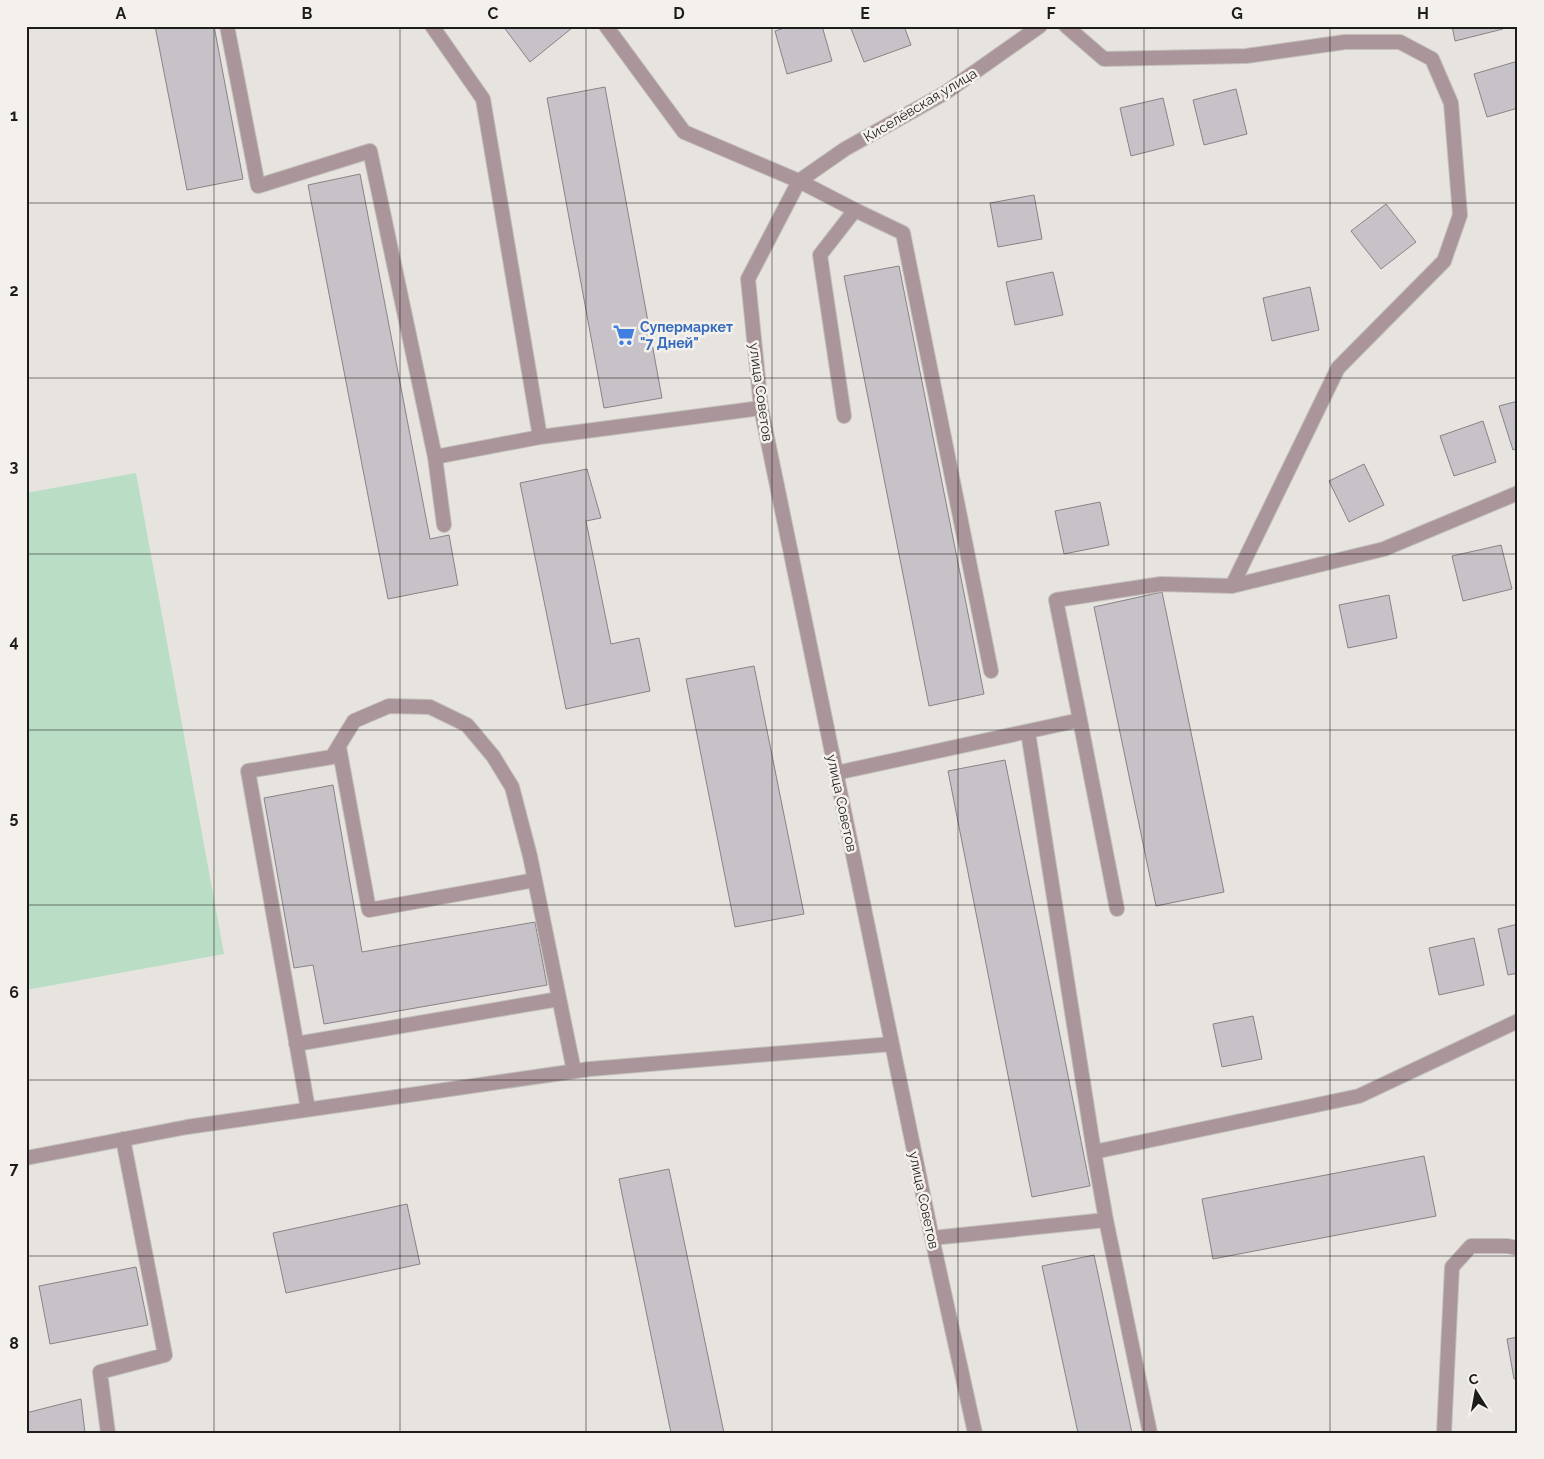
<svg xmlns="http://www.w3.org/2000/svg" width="1544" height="1459" viewBox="0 0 1544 1459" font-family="Raleway,sans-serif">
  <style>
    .green { fill: #baddc5 }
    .building { fill: #c7c2c7; stroke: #878387 }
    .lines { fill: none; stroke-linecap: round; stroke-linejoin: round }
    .service-casing { stroke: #c3c0bc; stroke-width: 16 }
    .minor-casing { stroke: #c3c0bc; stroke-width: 16 }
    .service { stroke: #aa959b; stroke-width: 14 }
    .minor { stroke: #aa959b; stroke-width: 14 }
    .grid { fill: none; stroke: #1e1c1b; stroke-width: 1; stroke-opacity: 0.55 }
    .labels { text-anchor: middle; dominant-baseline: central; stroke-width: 5; stroke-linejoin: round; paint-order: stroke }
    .street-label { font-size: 14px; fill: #1e1c1b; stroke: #f4f1ec }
    .shop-label { font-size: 14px; font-weight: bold; fill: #366cbe; stroke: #f4f1ec; text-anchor: start }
    .neatline { fill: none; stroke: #1e1c1b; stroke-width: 2 }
    .grid-label { font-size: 16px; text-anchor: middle; font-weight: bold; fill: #1e1c1b }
  </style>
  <rect width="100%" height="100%" fill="#e7e4df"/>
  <!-- green -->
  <path class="green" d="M136 473 224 954 26 990V493Z"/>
  <!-- building -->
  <path class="building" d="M155 26H214L243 179 187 190Z
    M503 26H571L572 28 530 62Z
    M791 26H822L832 61 787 74 775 31Z
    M850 26H904L911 45 864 62Z
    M1452 26H1502L1503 29 1455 41Z
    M1518 61V108L1487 117 1474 74Z
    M605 87 662 398 604 408 547 98Z
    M1236 89 1247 134 1204 145 1193 100Z
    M1163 98 1174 145 1131 156 1120 108Z
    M360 174 430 539 449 535 458 585 388 599 308 185Z
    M1034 195 1042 239 998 247 990 203Z
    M1386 204 1416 242 1381 269 1351 231Z
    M899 266 984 694 929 706 844 276Z
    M1053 272 1063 315 1015 325 1006 282Z
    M1310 287 1319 330 1272 341 1263 298Z
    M1518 401V448L1513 450 1499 406Z
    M1483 421 1496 462 1454 476 1440 436Z
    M1364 464 1384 505 1349 522 1329 481Z
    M587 469 601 518 586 521 611 644 639 638 650 691 566 709 520 483Z
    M1100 502 1109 545 1064 554 1055 511Z
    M1501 545 1512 589 1463 601 1452 556Z
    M1162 592 1224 892 1156 906 1094 607Z
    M1389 595 1397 638 1348 648 1339 605Z
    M754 666 804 914 735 927 686 679Z
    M1005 760 1090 1186 1032 1197 948 771Z
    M333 785 362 952 535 922 547 985 324 1024 313 965 294 968 264 798Z
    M1518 924V973L1508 975 1498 929Z
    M1474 938 1484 985 1439 995 1429 948Z
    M1253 1016 1262 1059 1222 1067 1213 1024Z
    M1424 1156 1436 1216 1213 1259 1202 1199Z
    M669 1169 724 1433H671L619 1179Z
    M407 1204 420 1264 286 1293 273 1233Z
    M1094 1255 1132 1433H1078L1042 1266Z
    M136 1267 148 1325 50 1344 39 1286Z
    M1518 1337V1378L1514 1379 1507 1339Z
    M81 1399 85 1433H26V1413Z"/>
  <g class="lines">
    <!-- service casing -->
    <g class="service-casing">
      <path id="service" d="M227 26 258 186 370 151 435 457 444 525
        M432 26 483 99 540 437 435 457
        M1066 26 1104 59 1246 56 1345 42H1400L1432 59 1451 103 1460 215 1444 261 1338 368 1232 586 1384 549 1518 493
        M799 181 855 210 820 255 844 416
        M855 210 903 233 991 671
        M540 437 761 408
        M1080 720 1117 909
        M1028 732 1094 1152
        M339 747 369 910 535 880
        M836 773 1080 720 1056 600 1161 584 1232 586
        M296 1044 559 999
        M308 1109 248 771 332 757 354 721 389 706 430 707 467 725 493 756 512 787 530 856 574 1071
        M1106 1220 1150 1433
        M932 1238 1106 1220 1094 1152 1359 1096 1518 1021
        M108 1433 100 1372 165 1355 123 1139
        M1444 1433 1452 1267 1471 1246H1507L1518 1248"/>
    </g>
    <!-- minor casing -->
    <g class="minor-casing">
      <path id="minor" d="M606 26 684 132 799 181
        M26 1158 187 1127 590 1069 892 1044
        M975 1433 932 1238 761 408 748 279 799 181 845 149 945 93 1040 26"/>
    </g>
    <!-- service -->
    <use href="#service" class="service"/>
    <!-- minor -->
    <use href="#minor" class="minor"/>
  </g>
  <!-- grid -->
  <path class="grid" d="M214 26V1433M400 26V1433M586 26V1433M772 26V1433M958 26V1433M1144 26V1433M1330 26V1433M26 203H1518M26 378H1518M26 554H1518M26 730H1518M26 905H1518M26 1080H1518M26 1256H1518"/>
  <!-- icons -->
  <defs>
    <g id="supermarket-bare" transform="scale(1.725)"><path d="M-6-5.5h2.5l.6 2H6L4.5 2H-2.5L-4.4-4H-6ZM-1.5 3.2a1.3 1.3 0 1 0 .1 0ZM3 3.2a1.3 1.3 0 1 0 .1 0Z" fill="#3f7fe0" stroke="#f4f1ec" stroke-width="2.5" paint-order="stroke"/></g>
  </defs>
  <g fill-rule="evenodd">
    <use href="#supermarket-bare" x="624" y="335"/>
  </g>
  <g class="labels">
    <!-- street labels -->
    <g class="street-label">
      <text transform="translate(920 105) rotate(-31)">Киселёвская улица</text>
      <text transform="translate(761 392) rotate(82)">улица Советов</text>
      <text transform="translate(842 803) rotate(78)">улица Советов</text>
      <text transform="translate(924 1200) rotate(78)">улица Советов</text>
    </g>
    <!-- shop labels -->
    <g class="shop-label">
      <text x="640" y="327">Супермаркет<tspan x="640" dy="16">"7 Дней"</tspan></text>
    </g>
  </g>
  <!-- border -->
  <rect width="1544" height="1459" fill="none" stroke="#f4f1ec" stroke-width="55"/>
  <!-- north arrow -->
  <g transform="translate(1476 1392) rotate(349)" stroke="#f4f1ec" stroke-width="4" paint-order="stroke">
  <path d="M0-4L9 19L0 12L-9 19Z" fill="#1e1c1b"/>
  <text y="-8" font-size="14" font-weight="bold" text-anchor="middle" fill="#1e1c1b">С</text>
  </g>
  <rect x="28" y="28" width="1488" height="1404" class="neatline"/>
  <g class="grid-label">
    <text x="121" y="19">A</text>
    <text x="307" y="19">B</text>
    <text x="493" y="19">C</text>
    <text x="679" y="19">D</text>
    <text x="865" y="19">E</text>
    <text x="1051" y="19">F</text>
    <text x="1237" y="19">G</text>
    <text x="1423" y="19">H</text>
    <text x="14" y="121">1</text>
    <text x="14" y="296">2</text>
    <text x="14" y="472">3</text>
    <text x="14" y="647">4</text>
    <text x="14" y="823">5</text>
    <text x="14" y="998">6</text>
    <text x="14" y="1174">7</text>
    <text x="14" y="1349">8</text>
  </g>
</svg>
